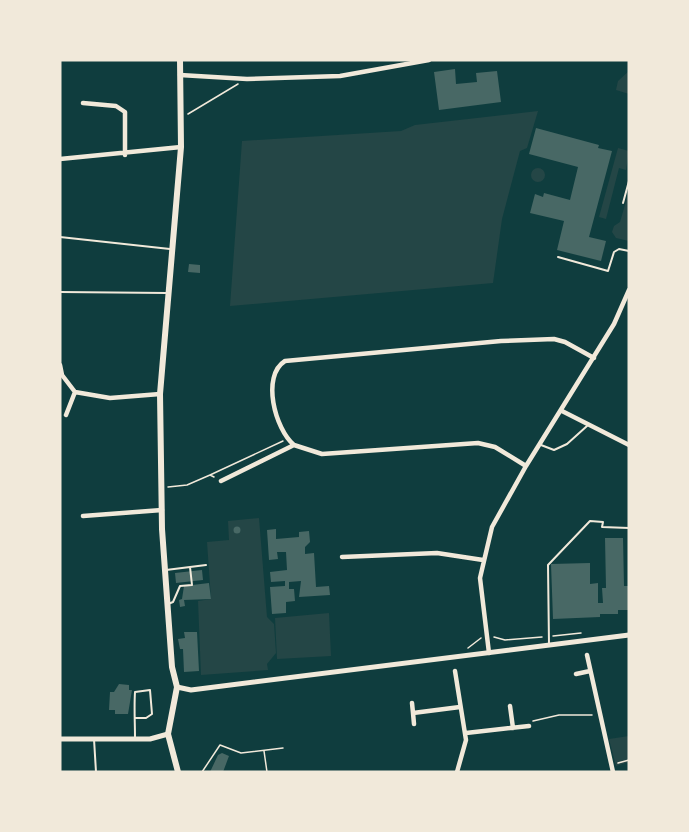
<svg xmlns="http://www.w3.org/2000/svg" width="689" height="832" viewBox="0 0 689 832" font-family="Rubik,sans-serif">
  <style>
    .green { fill: #244646 }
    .building { fill: #486865 }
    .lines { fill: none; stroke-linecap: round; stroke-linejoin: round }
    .path { stroke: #f1e9da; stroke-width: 1.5 }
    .service { stroke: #f1e9da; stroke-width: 2 }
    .minor { stroke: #f1e9da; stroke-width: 4.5 }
    .tertiary { stroke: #f1e9da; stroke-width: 5 }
    .secondary { stroke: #f1e9da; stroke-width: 6 }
  </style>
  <rect width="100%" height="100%" fill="#0f3d3e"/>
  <!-- green -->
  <path class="green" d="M629 71V94L616 90 618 81Z
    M538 111 527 148 520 151 502 219 493 283 230 306 242 141 401 131 415 125Z
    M618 148 629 151 626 170 619 168 606 219 599 217Z
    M531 175a7 7 0 1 1 14 0a7 7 0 1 1-14 0Z
    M629 191V241L616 238 612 232 614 226 620 222Z
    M259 518 267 617 274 624 276 653 267 664 268 670 201 675 198 601 211 599 207 542 229 540 228 521Z
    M329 613 331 656 277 659 275 618Z
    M629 736V762L616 766 609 739Z"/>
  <!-- building -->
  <path class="building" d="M455 69 456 84 477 82 476 73 497 71 501 102 439 110 434 72Z
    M536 128 599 145 598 148 612 151 589 237 606 241 601 261 557 250 564 221 530 213 535 194 543 197 544 193 570 200 578 167 529 154Z
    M189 264 200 265V273L188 272Z
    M233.5 530a3.5 3.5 0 1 1 7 0a3.5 3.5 0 1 1-7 0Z
    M276 529V539L299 537V532L309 531 310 542 305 547V554L314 553 316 587 329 586 330 595 299 597 301 581 289 582V589H294L295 601 286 602V613L272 614 270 587 285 586V581L271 582 270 572 287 570 286 552H277L278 559 269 560 267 530Z
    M605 538H623L624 586H628V610H618V614H600V617L553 619 551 564 590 563V584L598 583V603H603L602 588H606Z
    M202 570 203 580 176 583 175 573Z
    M209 583 211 599 184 600 185 606 180 607 179 600 182 599 184 586Z
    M184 632H197L199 671 184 672 183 649H180L178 639 185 638Z
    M119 684 129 685V690H132L128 714H115V710H109L110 692H114Z
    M222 753 229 756 223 772H210L218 755Z"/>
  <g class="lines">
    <!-- path -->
    <path class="path" d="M188 114 238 84
      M210 475 283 441
      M168 487 187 485 210 475 214 477
      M553 636 581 633
      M494 637 505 640 542 637
      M468 648 481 638
      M533 721 559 715H592
      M264 751 267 772
      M618 763 629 760
      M202 772 220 745 241 753 283 748"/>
    <!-- service -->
    <path class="service" d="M623 203 629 181
      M60 237 170 249
      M558 257 608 271 614 252 619 249 629 251
      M60 292 167 293
      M541 445 554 450 567 444 587 426
      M166 570 206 565
      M168 604 173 602 180 586 192 585 190 567
      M549 645 548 565 590 521 603 522 602 527 629 528V544
      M135 718H146L152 714 150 690 135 692C134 707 135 723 135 738
      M94 739 96 772"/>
    <!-- minor -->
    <path class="minor" d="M180 75 247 79 340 76 429 60
      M83 103 116 106 125 112V155
      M60 159 181 147
      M60 365 62 375 75 392 110 398 160 394
      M562 411 629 445
      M66 415 75 392
      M294 445C275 429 261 376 285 361L501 341 554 339 565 342 594 358
      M221 481 294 445 322 454 478 443 495 447 526 466
      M83 516 162 510
      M342 557 437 553 483 560
      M489 653 480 578 492 527 526 466 614 324 629 290
      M587 655 613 772
      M455 671 466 740 457 772
      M576 674 590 671
      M412 703 413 713
      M510 706 513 728
      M414 724 413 713 460 707
      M466 733 529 726"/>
    <!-- tertiary -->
    <path class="tertiary" d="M177 687 191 690 629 635
      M60 739H150L168 734"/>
    <!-- secondary -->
    <path class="secondary" d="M178 772 168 734 177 687 172 667 162 529 160 394 181 147 180 60"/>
  </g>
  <!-- border -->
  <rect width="689" height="832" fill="none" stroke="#f1e9da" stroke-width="123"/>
</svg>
